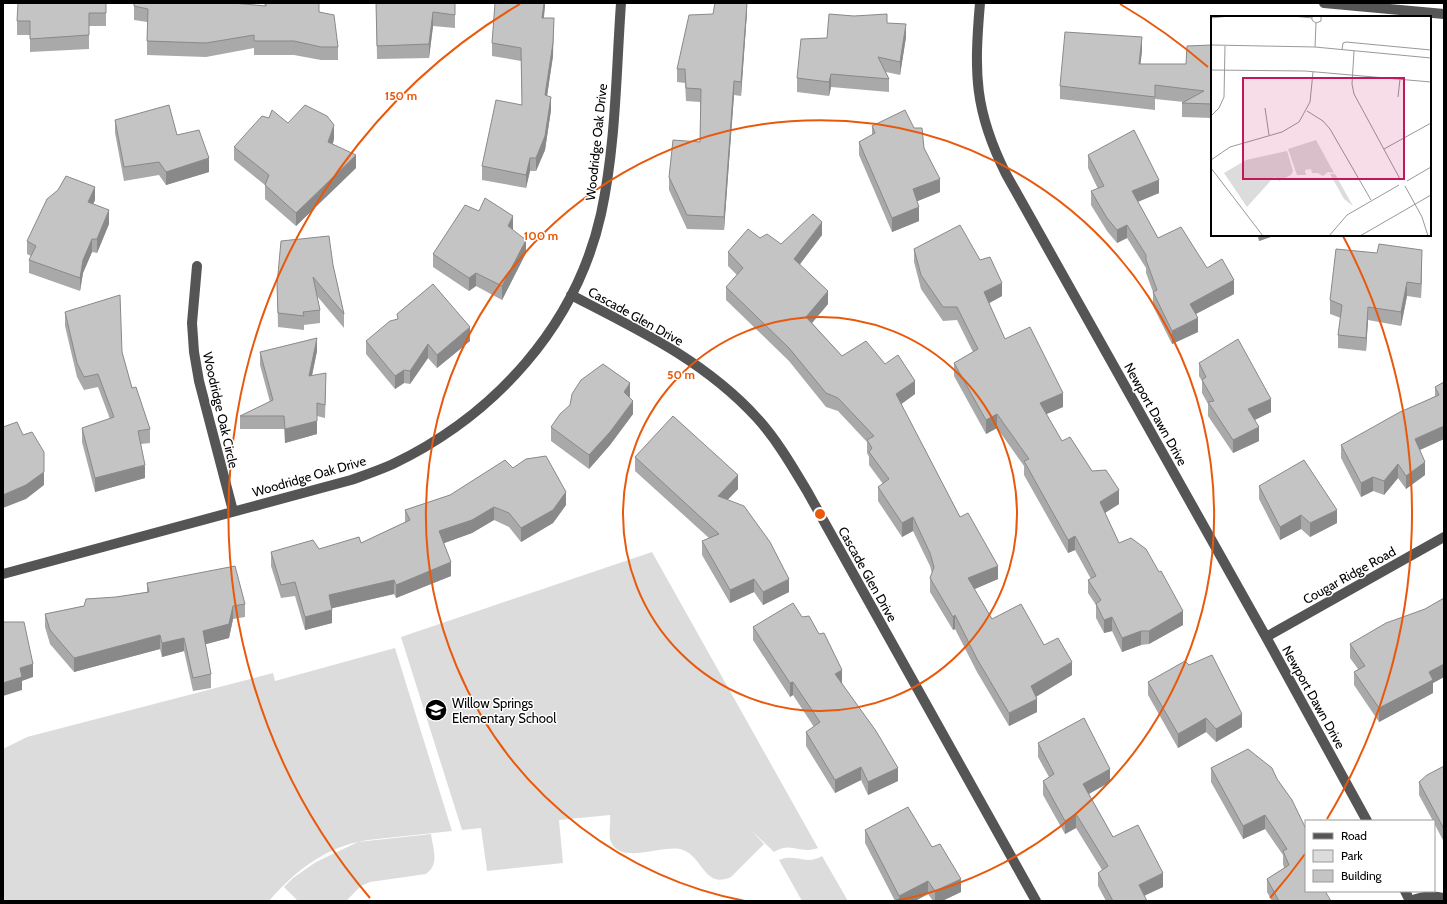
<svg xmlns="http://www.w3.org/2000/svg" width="1447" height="904" viewBox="0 0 1447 904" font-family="Cabin,sans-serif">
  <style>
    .green { fill: #dcdcdc }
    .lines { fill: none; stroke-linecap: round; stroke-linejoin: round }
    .minor { stroke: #555; stroke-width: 10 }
    .wall { fill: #a9a9a9 }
    .shaded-wall { fill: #898989 }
    .building { fill: #c4c4c4; stroke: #898989 }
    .ring { fill: none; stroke: #e8590c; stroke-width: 2 }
    .labels { text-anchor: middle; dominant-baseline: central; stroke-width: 3; stroke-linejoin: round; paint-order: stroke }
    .street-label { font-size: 13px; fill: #000; stroke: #fff }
    .poi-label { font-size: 13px; fill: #000; stroke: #fff; text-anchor: start }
    .inset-road { fill: none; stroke: #999; stroke-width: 1 }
    .view { fill: #c2185b; fill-opacity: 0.15; stroke: #c2185b; stroke-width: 2 }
    .inset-edge { fill: none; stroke: #000; stroke-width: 2 }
    .centre { fill: #e8590c; stroke: #fff; stroke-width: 2 }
    .ring-label { font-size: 12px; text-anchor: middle; font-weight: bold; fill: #e8590c; stroke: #fff; stroke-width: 3; stroke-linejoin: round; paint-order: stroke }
  </style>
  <rect width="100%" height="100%" fill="#fff"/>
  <!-- green -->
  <path class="green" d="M652 552 818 848C799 855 792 841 774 852L750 829 764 844 731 877C704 889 703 857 683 850 664 843 622 866 611 842 608 835 611 823 610 815L559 820 563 863 487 871 481 828 462 830 401 637Z
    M395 648 452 831 368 840 358 842 431 834C433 849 440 864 426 874L370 882 361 886 346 901H298L284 887 293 878 316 862 358 842C323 849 292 874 269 901H3V749L27 737 273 673 275 681Z
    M822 856 848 901H802L779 860C795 853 806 866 822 856Z"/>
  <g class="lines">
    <!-- minor -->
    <path class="minor" d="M980 3C974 73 974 110 1006 174L1266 637 1367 821
      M1324 3 1444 14
      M197 266 192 323 194 352 199 381 233 511
      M571 295C639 330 705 361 757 418 777 440 792 466 807 491L1036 901
      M3 574 351 480C365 475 380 470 393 464 495 415 576 326 601 214 616 145 616 73 621 3
      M1266 637 1444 537
      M1405 891 1410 901
      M1411 901C1422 896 1432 895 1444 898"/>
  </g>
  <!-- wall -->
  <path class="wall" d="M106 3V26H89V49L30 52V35H17V21Z
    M134 3H233L265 6 264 3H319V12L338 47V60H321L294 55H254V48L206 57 147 55V22L134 20Z
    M376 3H455V28L433 26 429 58 377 59Z
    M545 3 544 18 553 56 547 96 551 110 545 150 536 171H530L526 188 482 180V166L522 105 521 61 492 56V43Z
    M747 3V12L741 96 734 95 724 230 687 229 669 190V177L700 142V102L686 101 685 83 677 82V69L713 14Z
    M854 16 887 23 906 37 900 75 886 72 889 79V92L831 87 829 96 797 92V78L827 38Z
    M1212 45V118L1182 117V103L1184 102 1155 99V110L1060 99V86L1142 51 1140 64H1186Z
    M115 120 177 135 209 172 166 185 159 175 124 181 115 133Z
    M288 123 334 139 333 144 356 168 296 226 265 199V185L234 160V147Z
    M872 126 924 148 940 192 917 201 919 221 892 232 859 155V142L872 135Z
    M1088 155 1159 193 1138 202 1158 238 1207 268 1234 294 1196 314 1198 332 1172 344 1153 306V292L1146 273V268L1127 238 1117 243 1107 231 1091 205V191L1098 189 1088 168Z
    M95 200 93 204 109 224 97 253 92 252 83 273 80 291 29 273V260L31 256 27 254V241Z
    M513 230 526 253 502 300 476 286 469 291 433 267V254Z
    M822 235 800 264 828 304 812 323 842 356 885 364 915 394 901 404 960 517 998 579 974 589 992 619 1044 645 1072 675 1036 696 1037 712 1009 726 977 672 955 629 953 630 930 592V578L932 573 930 566 913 531 902 537 878 501V487L883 484 869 465V457L867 453V442L838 411 826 407 789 361 726 300V287L737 275 728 266V252L781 244Z
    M1257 235H1276L1259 241Z
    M914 249 980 260 1002 296 989 303 1005 339 1063 407 1046 414 1062 441 1092 471 1119 504 1105 513 1119 543 1183 625 1149 644 1141 645 1122 652 1112 631 1104 633 1096 618V605L1088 593V580L1091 579 1075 550 1068 553 1024 475V466L997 428 986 434 954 376V363L973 352 957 320 943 321 921 289 914 262Z
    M1422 264 1421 298 1407 296 1401 326 1368 320 1366 351 1338 348V335L1341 318 1330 314V300Z
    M333 265 344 314V328L317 296 320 310V323L304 325V330L278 327 277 285Z
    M65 312 122 352 132 388 150 429V443L141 444 145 478 95 492 82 442V428L110 419 98 387 84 390 77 377 65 326Z
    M366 341H470L437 368 428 358 410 384 404 383 395 389 366 354Z
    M317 351 312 376 326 387 325 418 317 416V434L285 443 284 429H240V416L270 402 260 365V352Z
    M1199 363 1271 412 1255 420 1259 441 1233 453 1208 416V404L1202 393V381L1199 376Z
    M1444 382V439L1420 450 1425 475 1406 489 1398 478 1384 495 1373 491 1361 497 1341 458V445L1435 396V387Z
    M630 396 629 397 633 414 610 445 589 469 551 441V427Z
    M635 457 738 489 727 500 789 592 763 605 754 592 730 603 702 555V541L709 538 635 471Z
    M513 468 566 505 553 523 521 542 509 527 494 520 472 533 444 543 451 576 396 598 394 594 332 608V623L305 630 295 596 281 598 271 566V552L319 549 361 543 405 522V510L450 495Z
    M1259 486 1337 523 1310 537 1301 529 1280 540 1259 499Z
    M147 583 245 604V617L233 619 229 638 205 644 211 674V688L193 691 184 651 162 657 160 649 74 672 50 644 45 627V614L84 606 116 597 147 592Z
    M1444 598V677L1433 683V693L1379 722 1354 685V672L1358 669 1350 658V644L1425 609Z
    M753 627 842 683 898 781 868 795 861 780 835 793 806 746V732L814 727 793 695 790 697 753 640Z
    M1148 682 1242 727 1216 742 1206 732 1178 748 1148 695Z
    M1038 743 1110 782 1089 794 1113 837 1163 887 1144 896 1147 901H1106L1098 886V873L1102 870 1076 828 1065 834 1043 795V781L1049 777 1038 757Z
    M1248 749 1306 891 1331 901H1272L1267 892V879L1284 868 1283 864V855L1265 829 1243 839 1211 782V768Z
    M1444 766V842L1434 823V821H1433L1419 795V782Z
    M865 830 932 847 961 892 942 901H933L928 894 915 901H895L865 843Z"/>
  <!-- shaded-wall -->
  <path class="shaded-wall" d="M544 3H545V6L542 32V18Z
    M747 3V12L741 96V82Z
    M433 12V26L429 58V44Z
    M554 18 553 56 545 109V95Z
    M906 24V37L900 75V62Z
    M1142 37V51L1139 77V64Z
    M831 74V87L829 96V82Z
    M734 81V95L724 230V217Z
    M551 97V110L545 150 536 171V158Z
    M334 125V139L328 155V142Z
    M356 155V168L296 226V213Z
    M209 158V172L166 185V172Z
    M530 158V171L526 188V175Z
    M940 179V192L913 203V189Z
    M1159 180V193L1132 204V191Z
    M95 187V200L88 216V202Z
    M919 207V221L892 232V218Z
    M109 210V224L97 253V239Z
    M513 216V230L508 226Z
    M822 222V235L794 272V259Z
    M1127 225V238L1117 243V230Z
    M1259 235H1276L1259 241Z
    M92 239V252L83 273 80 291V278L83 260Z
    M526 240V253L502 300V286Z
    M1422 250V264L1421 298V284Z
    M476 273V286L469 291V278Z
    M1234 280V294L1190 317V304Z
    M1407 282V296L1401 326V312Z
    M1002 283V296L984 306V292Z
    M828 291V304L806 330V317Z
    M1368 307V320L1366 351V338Z
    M1198 318V332L1172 344V331Z
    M470 327V341L437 368V355Z
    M317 338V351L309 389V376Z
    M428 344V358L410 384V371Z
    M404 370V383L395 389V376Z
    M915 381V394L896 408V394Z
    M630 383V396L624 406V392Z
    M1063 393V407L1040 417V403Z
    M1271 399V412L1248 423V409Z
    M633 401V414L610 445 589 469V455Z
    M997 414V428L986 434V420Z
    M317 421V434L285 443V429Z
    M1444 426V439L1415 452V439Z
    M1259 427V441L1233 453V440Z
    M1425 462V475L1406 489V476Z
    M1398 464V478L1384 495V481Z
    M145 465V478L95 492V478Z
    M44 472V485L26 499 3 508V495Z
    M738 475V489L718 510V496Z
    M1373 477V491L1361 497V483Z
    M1119 490V504L1100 516V502Z
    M566 492V505L553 523 521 542V528Z
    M494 507V520L472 533 439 545V531Z
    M1337 510V523L1310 537V523Z
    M1301 515V529L1280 540V527Z
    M913 517V531L902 537V523Z
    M1075 536V550L1068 553V540Z
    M451 562V576L396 598V585Z
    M998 566V579L968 592V578Z
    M754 579V592L730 603V590Z
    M789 579V592L763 605V592Z
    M394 580V594L329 609V595Z
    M233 606V619L229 638 203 645V631Z
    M332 610V623L305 630V617Z
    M1183 611V625L1149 644V631Z
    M955 615V629L953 630V617Z
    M1112 617V631L1104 633V620Z
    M1141 631V645L1122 652V638Z
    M160 635V649L74 672V658Z
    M184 638V651L162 657V643Z
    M1072 662V675L1031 700V686Z
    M33 664V677L22 681V690L3 696V683L20 668Z
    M1444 664V677L1433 683V693L1379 722V708L1429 672Z
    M842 670V683L835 687V674Z
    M793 682V695L790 697V683Z
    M1037 699V712L1009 726V713Z
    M1242 714V727L1216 742V729Z
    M1206 718V732L1178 748V734Z
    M861 767V780L835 793V780Z
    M898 768V781L868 795V782Z
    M1110 769V782L1083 797V784Z
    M1076 814V828L1065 834V821Z
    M1265 815V829L1243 839V826Z
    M1163 873V887L1139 898V885Z
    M961 879V892L942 901H935V891Z
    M928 881V894L915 901H899V896Z"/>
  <!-- building -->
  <path class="building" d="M18 3H106V13H89V35L30 39V21H17Z
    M134 3H233L266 6V3H319V12L334 15 338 47H321L294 41H254V35L206 43 147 41 148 9 134 6Z
    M376 3H455V15L433 12 429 44 377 46Z
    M495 3H544L542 18H554L553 43 545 95 551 97 545 136 536 158H530L526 175 482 166 496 100 522 105 521 48 492 43Z
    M715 3H747L741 82 734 81 724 217 687 215 669 177 673 140 700 142 701 89 686 88 685 69H677L689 15 713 14Z
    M829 14 854 16 887 14V23L906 24 900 62 878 57 889 79 831 74 829 82 797 78 801 39 827 38Z
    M1065 32 1142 37 1139 64H1186L1187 46 1212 45V104L1182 103 1204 91 1155 85V97L1060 86Z
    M169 105 177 135 199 130 209 158 166 172 159 162 124 167 115 120Z
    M305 105 327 116 334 125 328 142 356 155 296 213 265 185 269 175 234 147 262 116 269 118 272 110 288 123Z
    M905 110 914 128H922L924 148 940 179 913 189 919 207 892 218 859 142 875 133 872 126Z
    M1134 130 1159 180 1132 191 1158 238 1181 227 1207 268 1222 259 1234 280 1190 304 1198 318 1172 331 1153 292 1157 290 1146 260V255L1127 225 1117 230 1107 218 1091 191 1104 186 1088 155Z
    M66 176 95 187 88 202 109 210 97 239H92L83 260 80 278 29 260 36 246 27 241 47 199 58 190Z
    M485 198 513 216 508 226 526 240 502 286 476 273 469 278 433 254 465 205 479 211Z
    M813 214 822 222 794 259 828 291 806 317 842 356 866 341 885 364 898 355 915 381 896 394 960 517 968 513 998 566 968 578 992 619 1021 604 1044 645 1058 638 1072 662 1031 686 1037 699 1009 713 977 659 955 615 953 617 930 578 934 567 930 553 913 517 902 523 878 487 889 479 869 452 872 448 867 440 874 436 838 398 826 393 789 348 726 287 743 268 728 252 748 229 760 238 767 234 781 244Z
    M960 225 980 260 990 257 1002 283 984 292 1005 339 1030 327 1063 393 1040 403 1062 441 1070 437 1092 471 1106 470 1119 490 1100 502 1119 543 1131 538 1146 549 1159 572 1161 571 1183 611 1149 631H1141L1122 638 1112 617 1104 620 1096 604 1101 600 1088 580 1096 576 1075 536 1068 540 1024 461 1029 459 997 414 986 420 954 363 978 349 957 307H943L921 275 914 249Z
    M329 236 333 265 344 314 313 277 320 310 303 312 304 316 278 313 277 285 281 241Z
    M1379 244 1422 250 1421 284 1407 282 1401 312 1368 307 1366 338 1338 335 1342 305 1330 300 1336 249 1377 253Z
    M433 284 470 327 437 355 428 344 410 371 404 370 395 376 366 341 390 321 398 319 397 314Z
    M120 295 122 352 132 388 136 387 150 429 138 431 145 465 95 478 82 428 114 417 98 374 84 377 77 363 65 312Z
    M317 338 309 376 326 373 325 405 317 403V421L285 429 284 416H240L273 400 260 352Z
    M1238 339 1271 399 1248 409 1259 427 1233 440 1208 402 1214 401 1202 380 1206 377 1199 363Z
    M603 364 630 383 624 392 633 401 610 432 589 455 551 427 560 414 570 405 572 394 581 380Z
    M1444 382V426L1415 439 1425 462 1406 476 1398 464 1384 481 1373 477 1361 483 1341 445 1400 412 1439 395 1435 387Z
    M673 416 738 475 718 496 744 506 770 542 789 579 763 592 754 579 730 590 702 541 719 534 635 457Z
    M17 422 23 435 32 432 44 452V472L26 485 3 495V427Z
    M546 456 566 492 553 510 521 528 509 513 494 507 472 520 439 531 451 562 396 585 394 580 329 595 332 610 305 617 295 582 281 585 271 552 313 540 319 549 359 537 361 543 410 520 405 510 450 495 505 460 513 468 526 459Z
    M1304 460 1337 510 1310 523 1301 515 1280 527 1259 486Z
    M235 566 245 604 233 606 229 624 203 631 211 674 193 678 184 638 162 643 160 635 74 658 50 630 45 614 84 606 86 599 116 597 149 592 147 583Z
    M1444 598V664L1429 672 1433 680 1379 708 1354 672 1365 666 1350 644 1386 623 1425 609Z
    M793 603 802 617 809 616 819 634 824 633 842 670 835 674 876 731 898 768 868 782 861 767 835 780 806 732 820 722 793 682 790 683 753 627Z
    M3 622H24L33 664 20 668 22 677 3 683Z
    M1212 655 1242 714 1216 729 1206 718 1178 734 1148 682 1185 661 1189 665Z
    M1084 718 1110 769 1083 784 1113 837 1138 825 1163 873 1139 885 1147 901H1113L1098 873 1108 866 1076 814 1065 821 1043 781 1054 774 1038 743Z
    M1248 749 1272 768 1277 779 1292 800 1306 829V891H1325L1331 901H1279L1267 879 1289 865 1283 851 1287 849 1265 815 1243 826 1211 768Z
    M1444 766V829L1419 782 1427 775Z
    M908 807 932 847 940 844 961 879 935 891 928 881 899 896 865 830Z"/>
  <!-- distance rings -->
  <g class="ring">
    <circle cx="820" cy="514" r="197"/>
    <path d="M745 901A394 394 0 1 1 895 901"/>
    <path d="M1305 854A592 592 0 0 1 1270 898M370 898A592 592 0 0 1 520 4M1120 4A592 592 0 0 1 1208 67M1343 236A592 592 0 0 1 1327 819"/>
  </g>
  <!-- icons -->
  <defs>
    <g id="school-disc" transform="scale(1.15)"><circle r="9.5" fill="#000" stroke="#fff"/><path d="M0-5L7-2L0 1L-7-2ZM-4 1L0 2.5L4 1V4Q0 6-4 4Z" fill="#fff"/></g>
  </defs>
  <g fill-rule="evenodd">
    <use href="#school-disc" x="436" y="710"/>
  </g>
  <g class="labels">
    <!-- street labels -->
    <g class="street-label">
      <text transform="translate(596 142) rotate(-84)">Woodridge Oak Drive</text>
      <text transform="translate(636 316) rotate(29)">Cascade Glen Drive</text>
      <text transform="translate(221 410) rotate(77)">Woodridge Oak Circle</text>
      <text transform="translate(1156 414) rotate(61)">Newport Dawn Drive</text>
      <text transform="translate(309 476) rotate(-16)">Woodridge Oak Drive</text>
      <text transform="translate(868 574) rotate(61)">Cascade Glen Drive</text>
      <text transform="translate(1349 575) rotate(-29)">Cougar Ridge Road</text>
      <text transform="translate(1314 697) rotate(61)">Newport Dawn Drive</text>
    </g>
    <!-- poi labels -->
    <g class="poi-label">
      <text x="452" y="703">Willow Springs<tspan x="452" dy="15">Elementary School</tspan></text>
    </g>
  </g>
  <!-- overview -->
  <g transform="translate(1211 16)">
    <rect width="220" height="220" fill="#fff"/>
    <path d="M105 124 123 157 117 156 112 160 107 157H101L100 153 94 154 95 159H86L77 133ZM76 135 82 155 80 159 68 165 63 161 36 191 13 157 35 144ZM119 158H124L142 190 133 183Z" fill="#dcdcdc"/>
    <path class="inset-road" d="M82 0 101 2M101 0V4L105 7 110 5V0M0 2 18 0M0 29 104 31 220 42M104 31 105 7M131 34 132 27 135 26 220 34M143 35 141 68 143 78 189 163M0 54 94 55 220 66M187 81 189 63M54 92 58 119M96 95 112 105 119 113 160 184M0 100 8 92 13 81 14 30M173 133 220 107M0 144 19 131 71 116 88 106 99 86 102 56M0 152 52 220M196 165 220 151M194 170 211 201 217 220M118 220 136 199 188 169M149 220 220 179"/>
    <path class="view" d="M32 62H193V163H32Z"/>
    <rect width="220" height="220" class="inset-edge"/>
  </g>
  <circle cx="820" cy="514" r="6" class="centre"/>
  <g class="ring-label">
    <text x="401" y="100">150 m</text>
    <text x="541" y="240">100 m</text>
    <text x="681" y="379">50 m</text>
  </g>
  <!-- border -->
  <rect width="1447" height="904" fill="none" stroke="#000000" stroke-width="8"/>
  <!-- legend -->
  <rect x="1305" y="820" width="130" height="72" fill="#ffffff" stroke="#999999"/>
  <rect x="1313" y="833" width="20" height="6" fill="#555555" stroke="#999999"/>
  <text x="1341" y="840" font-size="12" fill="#000000">Road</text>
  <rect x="1313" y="850" width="20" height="12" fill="#dcdcdc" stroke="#999999"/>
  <text x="1341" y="860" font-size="12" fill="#000000">Park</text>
  <rect x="1313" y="870" width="20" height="12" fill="#c4c4c4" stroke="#999999"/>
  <text x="1341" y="880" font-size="12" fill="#000000">Building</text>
</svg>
